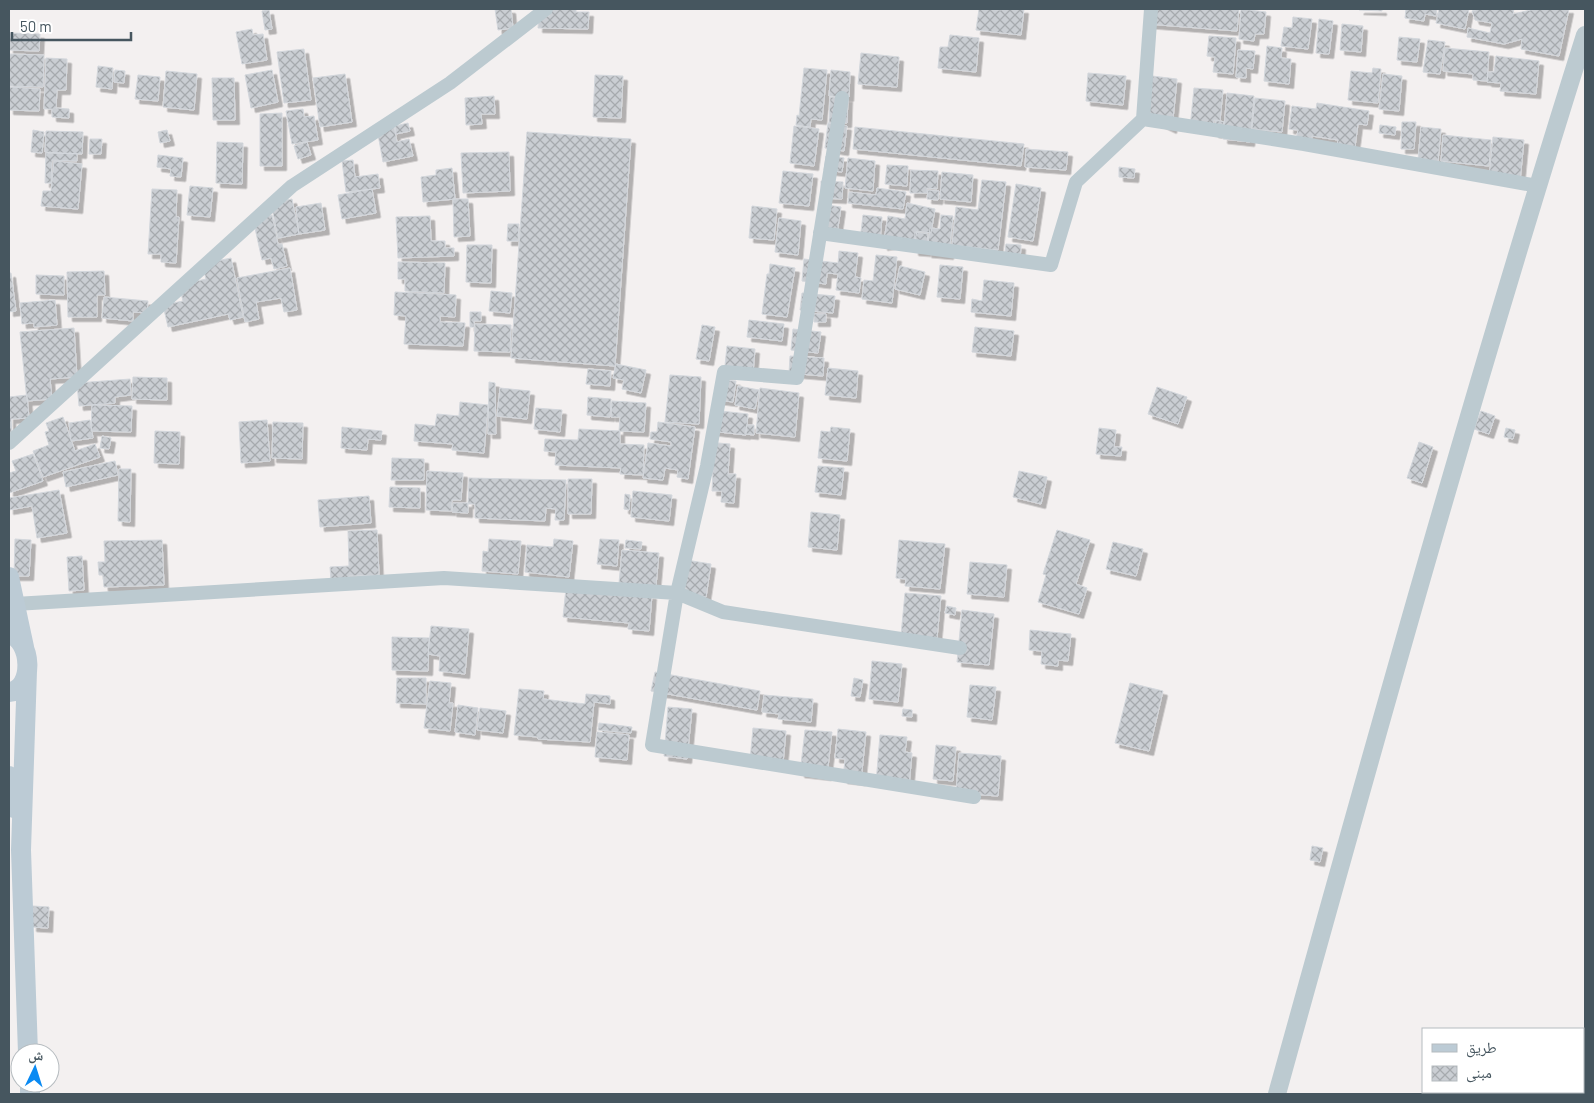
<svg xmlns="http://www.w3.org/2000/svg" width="1594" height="1103" viewBox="0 0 1594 1103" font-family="Barlow,'Noto Naskh Arabic',sans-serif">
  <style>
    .building { fill: url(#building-cross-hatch); stroke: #d3d7dc; filter: url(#shadow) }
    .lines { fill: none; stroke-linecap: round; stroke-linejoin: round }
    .minor { stroke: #bccad0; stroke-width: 14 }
    .tertiary { stroke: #bccad0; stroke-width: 18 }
    .secondary { stroke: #bccbd5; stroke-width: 20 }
  </style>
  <defs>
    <pattern id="building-cross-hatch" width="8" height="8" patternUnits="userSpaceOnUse" patternTransform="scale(1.25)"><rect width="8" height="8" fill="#caced3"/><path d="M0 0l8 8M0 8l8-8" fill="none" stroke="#a6aaae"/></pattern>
    <filter id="shadow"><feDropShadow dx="4.5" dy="4.5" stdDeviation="0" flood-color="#0004"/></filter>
  </defs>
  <rect width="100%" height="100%" fill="#f3f0f0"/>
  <!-- building -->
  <path class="building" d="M495 9H511L513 28 498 30Z
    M549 9H576V12H589L588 29 538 28 539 16H549Z
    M979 9 1001 10V9H1024L1021 35 976 30Z
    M1148 9H1239L1237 31 1147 24Z
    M1241 9 1266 12 1264 34H1255L1254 41 1239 39Z
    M1360 9H1382V11L1359 10Z
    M1406 9H1437L1436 16 1425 14 1424 21 1405 18Z
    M1439 9H1469L1465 29 1436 23Z
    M1480 9H1514L1513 14 1535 9H1569L1559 56 1521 49 1522 39 1504 44 1467 37 1468 28 1490 33 1492 23 1475 20 1472 11Z
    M269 10 272 29 265 30 262 11Z
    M1293 17 1312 19 1308 49 1281 46 1284 27 1292 28Z
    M1319 19 1333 21 1329 54 1316 53Z
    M1342 24 1363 26 1361 52 1340 50Z
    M252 29 253 35 263 34 267 60 242 64 236 32Z
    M9 33 40 34 39 51 9 50Z
    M950 35 979 38 976 72 938 68 940 47H948Z
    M1209 36 1236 38 1233 74 1213 72 1215 57 1207 56Z
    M1399 37 1420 39 1417 62 1397 60Z
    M1428 40 1445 42 1440 74 1423 72Z
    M1267 46 1282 48 1281 58 1291 59 1289 84 1264 81Z
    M1445 48 1489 52 1487 81 1473 80V74L1443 71Z
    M304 49 311 100 284 103 277 52Z
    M1238 50 1255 51 1253 69 1246 68V78L1236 77Z
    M861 53 899 57 897 87 858 84Z
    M9 54 44 55 43 87 9 86Z
    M1496 56 1539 61 1536 94 1500 91 1501 83 1487 82 1488 72H1494Z
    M46 58 67 59 66 90H57L56 108 69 109V118L52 117V109H44Z
    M98 66 113 68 112 89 96 87Z
    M804 68 827 70 822 120 811 119 810 127 796 125 797 115 799 116Z
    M1373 68 1381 69 1378 103 1348 100 1351 71 1372 73Z
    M115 70 125 71 124 83 114 82Z
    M272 70 278 102 251 108 245 75Z
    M831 70 850 72 849 97 829 96Z
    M166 71 197 74 194 110 163 107Z
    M1088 73 1126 76 1123 105 1086 101Z
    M345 74 352 122 320 127 313 78Z
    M1383 74 1402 76 1399 111 1379 109Z
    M138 75 160 77 158 101 135 99Z
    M595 75 623 76 621 118 593 117Z
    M1144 75 1177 79 1172 129 1140 114Z
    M212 78H234L235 120H213Z
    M9 87 40 89 39 111 9 110Z
    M1194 88 1223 90 1220 121 1214 120 1213 130 1190 128Z
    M1227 93 1254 96 1250 142 1223 139Z
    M494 96 495 114H481L482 124 466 125 465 98Z
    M830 97 848 98 847 123H829Z
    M1255 98 1285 101 1282 132 1252 129Z
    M1317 103 1369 111 1367 125 1358 124 1355 147 1337 145 1338 140 1312 136 1311 142 1296 140 1298 130 1289 129 1292 106 1316 109Z
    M303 109 304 117 314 116 318 140 292 144 286 111Z
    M282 113V166H260V114Z
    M1216 120 1224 122 1221 134 1214 133Z
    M1402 122H1416L1414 149H1401Z
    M408 123 410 131 396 134 395 126Z
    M828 123 847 126 844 151 825 148Z
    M1380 125 1396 127 1395 135 1379 133Z
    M394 126 397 142 409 139 413 156 383 162 377 129Z
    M794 126 819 129 814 166 790 163Z
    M855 127 1024 144 1021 166 853 149Z
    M1421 127 1441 129 1438 162 1418 160Z
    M33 130 44 132 42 153 31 152Z
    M167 130 170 141 160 143 158 132Z
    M46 131 83 132 82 154 45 152Z
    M527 132 631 139 615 366 511 358Z
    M1443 135 1491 140 1489 166 1441 161Z
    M1493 137 1524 140 1520 181 1489 178Z
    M90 139H102L101 154H89Z
    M217 142 243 143 242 184 216 183Z
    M307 142 311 155 298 159 294 146Z
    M1026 149 1068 152 1066 170 1025 167Z
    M509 152 510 191 463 193 461 153Z
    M46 153 77 154V161L52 160 51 183H45Z
    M158 155 183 158 181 177 170 176 171 169 157 167Z
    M826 156 844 158 842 172 824 170Z
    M848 158 875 161 873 191 845 188Z
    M353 160 355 177 378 174 380 188 346 192 342 161Z
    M54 161 82 164 78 209 41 206 43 191H51Z
    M887 165 908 166 907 186 885 184Z
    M1119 167 1135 169 1134 178 1119 177Z
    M452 168 455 199 423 202 421 177 436 175V170Z
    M911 170 938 171 937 189 927 188V193H910Z
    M783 171 813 174 809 206 779 203Z
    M942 172 973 175 971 202 940 199Z
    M982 180 1006 182 998 250 952 245 956 207 978 210Z
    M821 181 843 182 842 199 821 198Z
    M1016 184 1041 188 1033 241 1008 237Z
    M190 186 213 188 210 217 187 215Z
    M877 188 906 192 903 209 848 203 849 192 876 195Z
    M152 189 177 190 176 217H179L176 263 161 262V254H148Z
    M372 189 376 213 342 219 338 195Z
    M928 190 939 191 938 200 927 199Z
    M292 199 299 234 278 238 271 203Z
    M453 199H468L470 236 454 237Z
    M321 203 325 230 299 234 296 207Z
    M907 203 935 209 931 233 917 231 915 241 883 246 888 216 905 219Z
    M820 204 841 207 837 234 817 232Z
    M752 206 777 209 774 240 749 238Z
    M272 215 278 244H282L287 266 274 269 271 258 262 260 253 219Z
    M863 215 882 217 880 242 860 240Z
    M941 215 953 216 949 255 927 253 930 228 940 229Z
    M430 216 431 241H445V248H454V256L398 258 396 217Z
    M779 218 801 221 798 255 775 252Z
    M508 224H519L518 241H507Z
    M915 232 928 234 926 252 914 251Z
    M1006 244 1021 245 1020 261 1004 259Z
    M467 245H492L491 283 466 282Z
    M839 251 858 253 855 277 861 278 859 293 836 290 838 274 827 273 826 284 802 281 804 259 838 263Z
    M876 255 897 257 892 303 862 299 864 280 873 281Z
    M231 258 243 317 230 320 228 314 168 327 163 305 183 301 179 285 206 279 202 264Z
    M398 262 445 263 444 293 405 291V279H398Z
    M770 264 795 268 787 317 762 314 767 274H769Z
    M940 265 963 267 960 299 937 297Z
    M900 266 925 272 920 295 895 289Z
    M290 268 297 310 284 312 281 298 256 302 259 319 245 322 237 278Z
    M104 271 105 295H97V317H68L67 272Z
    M9 273H11L16 311 9 312Z
    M36 275 64 276V295L36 294Z
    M984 280 1014 283 1011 316 971 312 972 299 982 301Z
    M491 291 512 293 510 313 489 311Z
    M395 292 456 295 455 317 440 316V322L465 323 463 346 404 344 406 316 394 315Z
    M802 293 835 296 833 313 800 310Z
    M104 297 148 301 147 313 133 312V321L102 318Z
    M55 300 57 325 34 327V323L22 324 20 303Z
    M470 312H481V321H474V327H470Z
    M814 314H826V322H814Z
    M749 320 784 324 782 341 747 337Z
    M475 324 511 325 510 352 474 351Z
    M702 325 715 327 709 361 696 359Z
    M975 327 1014 331 1011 356 972 352Z
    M74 328 77 377 50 379 52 399 27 401 20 332Z
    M793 329 821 332 818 353 791 350Z
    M727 346 755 349 753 373 724 375Z
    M790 356 824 358 823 376 789 373Z
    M616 364 646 370 641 393 622 389 624 380 613 378Z
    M828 368 858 371 856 398 825 395Z
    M588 369 611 371 610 386 586 384Z
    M670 375 701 377 699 424 665 422Z
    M133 377 167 378V400L132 399Z
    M130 379 131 395 115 397V403L79 406 77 383Z
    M720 380 736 381 733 402 718 400Z
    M489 382 495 383 496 434H488Z
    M738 386 759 390 755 409 735 405Z
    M1157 387 1187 397 1178 424 1148 414Z
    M500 388 530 391 527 419 497 416Z
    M760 388 799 393 795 437 756 433Z
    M27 395 29 418 11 419 12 435 9 436V397Z
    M588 397 611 399 610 417 587 415Z
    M612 401 646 403 644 432 619 431 620 417H611Z
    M460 402 488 405 484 453 452 450 453 444 414 441 415 424 435 426 437 414 459 416Z
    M92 405 132 406 131 432 91 431Z
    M536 408 562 410 560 432 534 429Z
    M712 410 748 414 746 435 710 431Z
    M1481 411 1495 416 1489 434 1474 429Z
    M63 417 75 451 95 444 100 457 43 477 33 451 49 445 45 432 49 431 46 423Z
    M90 420 93 438 71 441 69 423Z
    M267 420 270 461 241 463 239 422Z
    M273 422 303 423 302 459 272 458Z
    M658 422 695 427 688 479 677 477 678 470 665 468 663 480 643 478 648 443 671 446V442L650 439 651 432H657Z
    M747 425H754V435L745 434Z
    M342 427 382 431 381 440 368 439 367 450 341 448Z
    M831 427 850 429 847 461 818 458 821 431 830 432Z
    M1099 428 1116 430 1114 447H1122L1121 456 1096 454Z
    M1506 428 1515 430 1513 439 1504 437Z
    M579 429 620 431V444L644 445 643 475 620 474 621 468 555 465 556 452 544 451 545 439 578 440Z
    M155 431 180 432 179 464 154 463Z
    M102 436 111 438 109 449 100 448Z
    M707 442 730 444 728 474H736L734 503 721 502 722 491H712L713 470H705Z
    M1419 442 1433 447 1422 483 1407 478Z
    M33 454 43 481 9 493V473L16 471 12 461Z
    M392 458 424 459V480H391Z
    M115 461 118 475 66 487 63 472Z
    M818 466 844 468 841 495 815 492Z
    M119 469H131L130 522 118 521Z
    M427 471 463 473 461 500H452L451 511 426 510Z
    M1019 471 1047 477 1041 504 1013 497Z
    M469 478 566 480 564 520H555L556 509 546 508 545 521 475 518V504H468Z
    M568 479H592L591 514H568Z
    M390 487 420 488V508L389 507Z
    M59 490 67 533 37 538 32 506 9 510V498Z
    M633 491 672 495 669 521 631 517Z
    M625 494 630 495 629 510 624 509Z
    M369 496 371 523 320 527 318 500Z
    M453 503H468V513L452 512Z
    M811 512 840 515 837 550 808 547Z
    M377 530 379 575 349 576V581L331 582 330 567 349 566 348 531Z
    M1057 530 1090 540 1076 584 1087 588 1079 614 1038 602 1046 575 1043 574Z
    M15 539 31 540 29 576H14Z
    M489 539 521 541 518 574 482 571 483 551 488 552Z
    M554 539 573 541 569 577 525 572 527 545 553 547Z
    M600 539 619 540 617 566 597 564Z
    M162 540 164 585 104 587 103 575H99L98 562H105L104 541Z
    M626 540 642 542 641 549 625 548Z
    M899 540 945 544 940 589 905 586 906 579 896 578Z
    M1113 542 1143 549 1136 576 1106 569Z
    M622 550 659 553 656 586 619 583Z
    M82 556 84 590 69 591 67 557Z
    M680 559 711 564 706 597 686 594V588L675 586Z
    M970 562 1007 565 1004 597 967 594Z
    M566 588 652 595 649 631 628 629 629 623 563 617Z
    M905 593 941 596 937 638 901 635Z
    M947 606 956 608 955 615 945 613Z
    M962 610 994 614 989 665 957 662Z
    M431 626 469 629 465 674 439 671 440 656 428 654Z
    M1030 630 1071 634 1068 661 1058 660V666L1041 664 1042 651 1029 650Z
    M392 637 429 638 428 671 392 670Z
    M872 661 902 664 898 702 869 699Z
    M655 672 760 691 757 710 651 691Z
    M397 678H426V704L396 703Z
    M854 678 863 680 860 697 851 696Z
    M430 681 451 683 449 703H453L450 731 424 728Z
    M1130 683 1163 691 1149 751 1115 743Z
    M970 685 996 687 992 720 967 717Z
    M519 689 544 691 543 699 585 704 586 694 610 696V704L594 702 590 742 538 739V737L514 735Z
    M764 695 813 699 811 722 778 719 779 714 762 712Z
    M458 705 478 708 475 735 455 732Z
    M668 707 692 709 687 759 664 756Z
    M480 708 506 711 503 733 477 730Z
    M903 709 912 710V717L902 716Z
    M599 723 632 727 631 733 598 730Z
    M753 728 786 731 783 763 750 760Z
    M838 729 866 732 861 781 843 779 845 759 835 758Z
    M805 730 832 732 827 776 800 773Z
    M597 732 629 735 627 760 595 757Z
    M880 735 907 737 905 752 912 753 909 786 876 783Z
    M936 745 956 747 953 781 933 779Z
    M959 753 1001 756 998 796 956 793Z
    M1312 846 1323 848 1320 862 1310 860Z
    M33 906 49 907 48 928 32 927Z"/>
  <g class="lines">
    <!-- minor -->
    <path class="minor" d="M842 98 797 378 724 372 707 466 677 593 652 745 974 797
      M1143 119 1151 9
      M820 233 1051 265 1076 182 1143 119 1304 144 1538 186
      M9 443 292 186 450 83 546 9
      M15 604 444 578 677 593 723 612 960 648"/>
    <!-- tertiary -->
    <path class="tertiary" d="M1277 1094C1375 740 1474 386 1585 35"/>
    <!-- secondary -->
    <path class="secondary" d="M9 577 24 647
      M9 634C32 639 35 690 9 692
      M27 671 21 850 28 1053
      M9 776 14 808
      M30 1083V1094"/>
  </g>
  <!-- border -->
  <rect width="1594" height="1103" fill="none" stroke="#46565f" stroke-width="20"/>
  <!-- legend -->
  <rect x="1422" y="1028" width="162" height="65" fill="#ffffff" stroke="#b5bbbf"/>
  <rect x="1432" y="1044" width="25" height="8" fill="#bccbd5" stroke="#b5bbbf"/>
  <text x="1466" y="1053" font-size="15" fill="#46565f">طريق</text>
  <rect x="1432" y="1066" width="25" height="15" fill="url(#building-cross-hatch)" stroke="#b5bbbf"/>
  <text x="1466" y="1078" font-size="15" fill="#46565f">مبنى</text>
  <!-- north arrow -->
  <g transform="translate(35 1068) rotate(4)"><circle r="24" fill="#ffffff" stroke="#b5bbbf"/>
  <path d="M0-4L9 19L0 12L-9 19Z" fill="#098af3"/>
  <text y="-8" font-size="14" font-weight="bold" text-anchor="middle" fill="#46565f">ش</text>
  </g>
  <!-- scale -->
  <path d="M12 32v8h119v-8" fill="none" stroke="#46565f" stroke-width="2.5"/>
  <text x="20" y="32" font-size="15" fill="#46565f" stroke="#ffffff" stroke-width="4" paint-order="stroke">50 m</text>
</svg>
